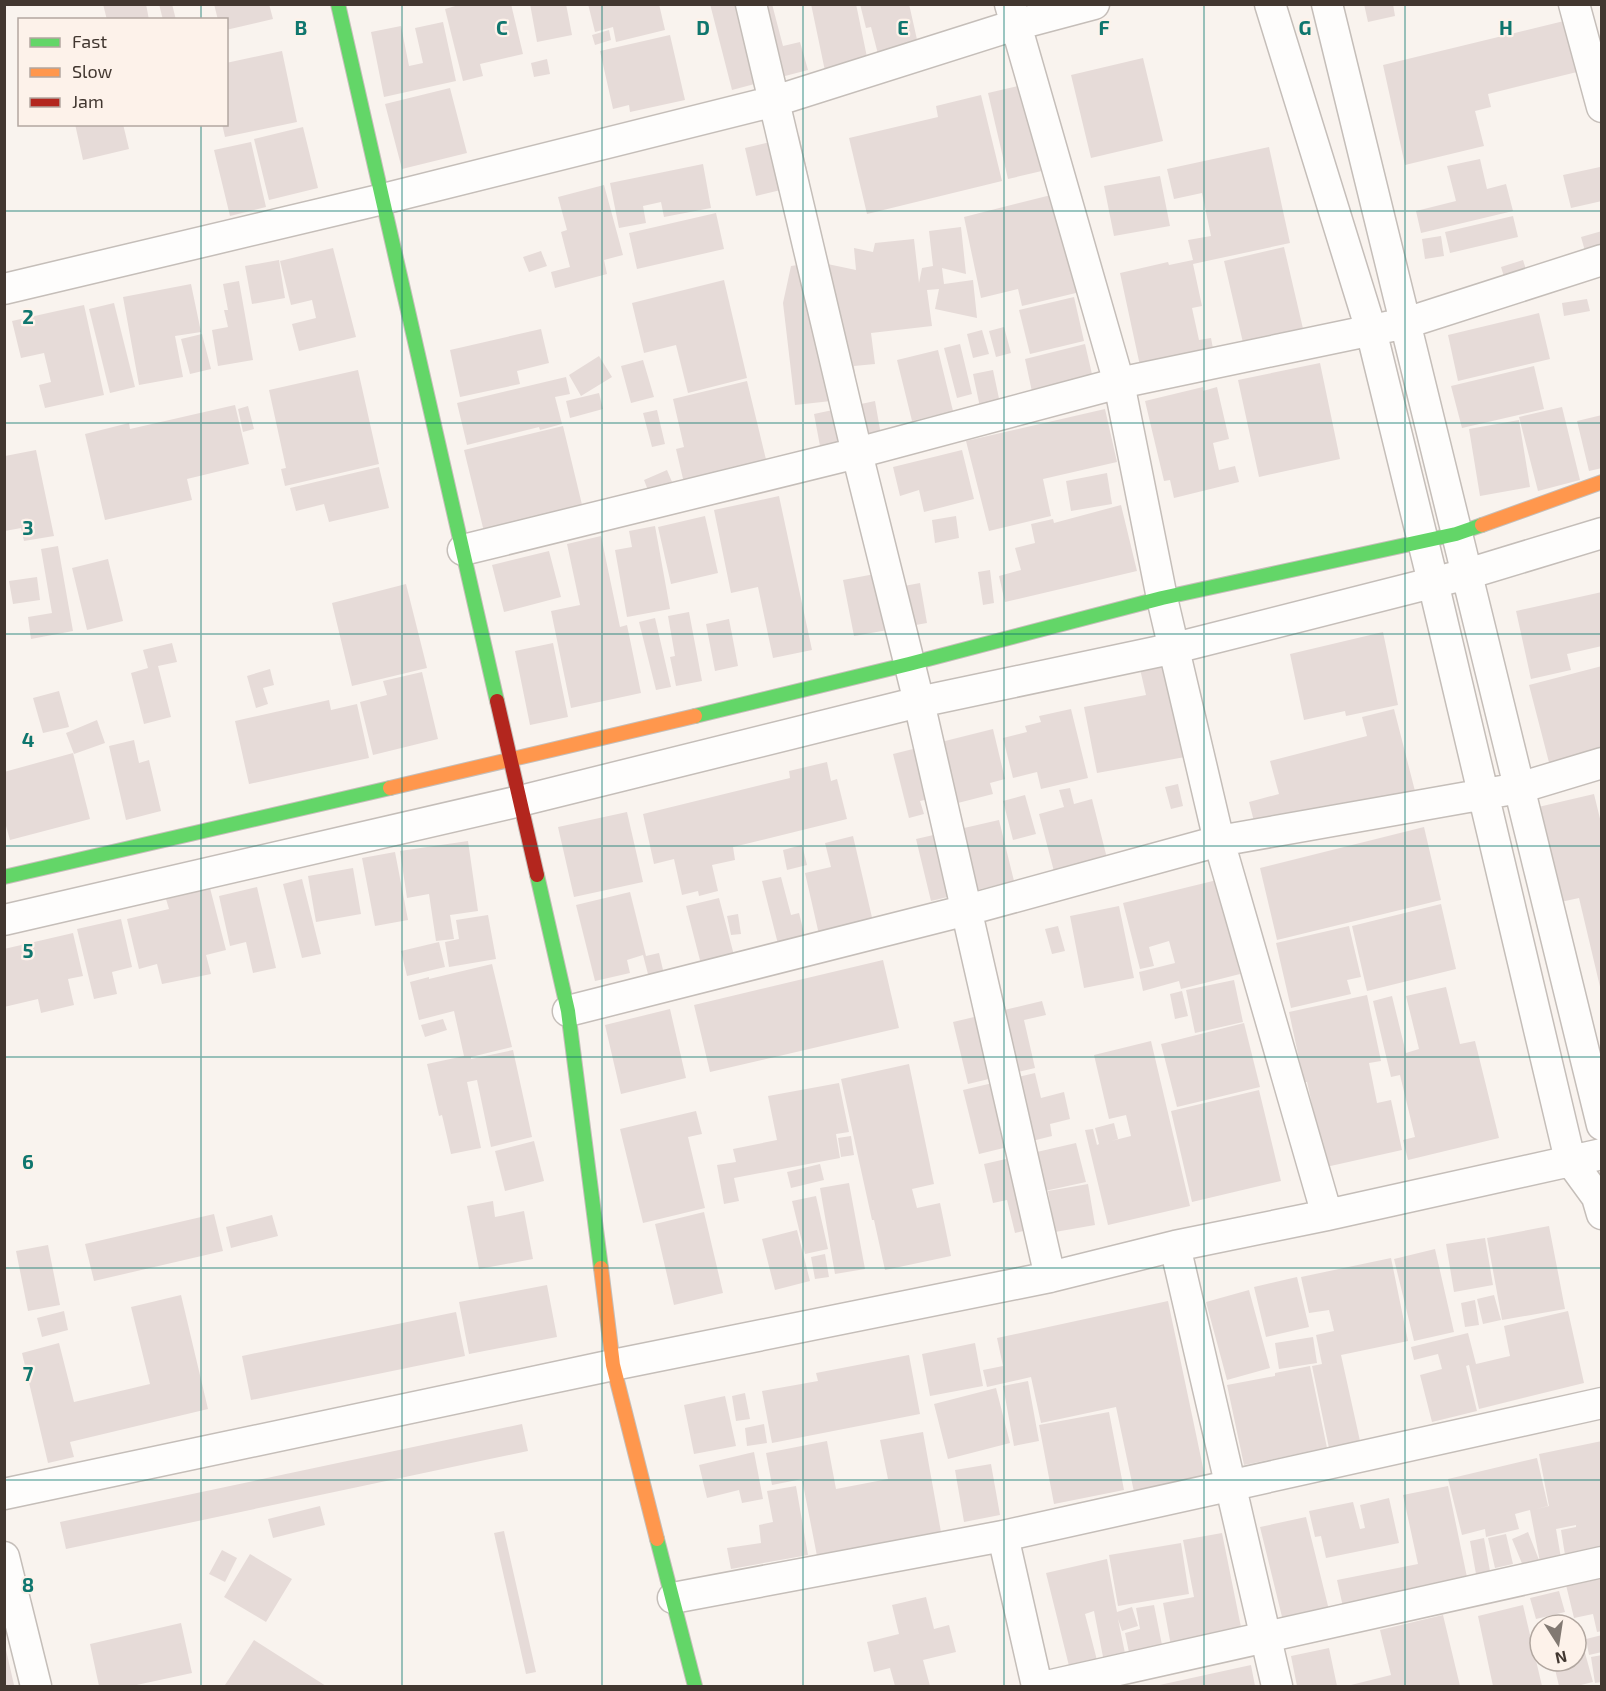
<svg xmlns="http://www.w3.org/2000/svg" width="1606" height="1691" viewBox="0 0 1606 1691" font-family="'Exo 2',sans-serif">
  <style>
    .building { fill: #e6dbd8 }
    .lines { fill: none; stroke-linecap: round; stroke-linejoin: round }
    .street-casing { stroke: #c5beb9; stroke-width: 33 }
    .fast-casing { stroke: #c5beb9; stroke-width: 16 }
    .slow-casing { stroke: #c5beb9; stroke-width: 16 }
    .jam-casing { stroke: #c5beb9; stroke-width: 16 }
    .street { stroke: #fefdfc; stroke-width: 30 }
    .fast { stroke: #63d668; stroke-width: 14 }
    .slow { stroke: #ff974d; stroke-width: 14 }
    .jam { stroke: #b3261e; stroke-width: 14 }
    .grid { fill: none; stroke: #0f766e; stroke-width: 1.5; stroke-opacity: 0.55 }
    .grid-label { font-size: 20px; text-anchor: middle; font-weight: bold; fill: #0f766e; stroke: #fdf2ea; stroke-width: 4.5; stroke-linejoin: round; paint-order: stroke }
  </style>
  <rect width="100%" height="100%" fill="#f9f3ee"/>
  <!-- building -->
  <path class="building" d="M103 4H146L149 20H107Z
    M159 4H172L176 20H163Z
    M214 4H269L273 19 226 30V20H218Z
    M462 4H511L523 54 480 64 483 76 463 81 445 9Z
    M530 4H566L572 35 537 42Z
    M588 4H659L665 30 616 42 613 27 595 32Z
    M710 4H772L783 46 800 42 808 70 732 90Z
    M811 4H856L868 62 825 71Z
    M860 4H909L918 44 878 54 871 27 866 28Z
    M1364 4H1393L1395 16 1368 22Z
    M1564 21 1577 72 1488 94 1491 107 1475 111 1484 146 1405 165 1383 65Z
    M443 22 456 81 384 97 371 32 401 26 409 66 423 63 415 28Z
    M609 30 611 40 595 45 592 35Z
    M670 35 685 100 630 112 629 105 613 109 600 51Z
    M282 51 297 122 225 137 222 124H226V63Z
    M1143 58 1163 141 1091 158 1071 75Z
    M547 59 550 74 534 77 531 63Z
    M1026 84 1046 170 1008 179 988 93Z
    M450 88 467 153 402 169 385 104Z
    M981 95 1002 181 867 214 849 138 938 117 936 106Z
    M75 124H123L129 149 83 160Z
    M303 127 318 188 269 200 254 139Z
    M799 135 810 183 756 196 745 148Z
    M251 142 266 207 230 216 214 150Z
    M1269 147 1290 243 1193 264 1202 306 1192 308 1199 340 1211 338 1215 359 1142 375 1120 273 1168 262 1169 265 1193 260 1188 240 1211 236 1202 193 1174 199 1167 169Z
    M1480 159 1487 189 1506 184 1513 211 1421 233 1416 211 1456 201 1447 166Z
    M703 164 711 208 664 217 661 202 643 206 646 223 619 228 610 183Z
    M1600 167 1602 201 1571 208 1563 175Z
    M1160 176 1170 226 1114 236 1104 186Z
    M604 185 623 255 604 260 607 274 555 288 551 272 570 267 561 232 567 230 558 197Z
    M1055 194 1080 292 1022 306 1018 289 981 298 964 217Z
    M716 213 724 249 637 269 629 233Z
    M1513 216 1518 237 1450 253 1445 232Z
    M961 227 966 274 942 268 944 284 973 280 977 318 935 309 939 289 927 290 932 326 871 333 875 364 854 366 858 398 795 405 783 303 791 266 818 262 856 270 854 248 873 252 875 243 914 239 919 283 922 268 933 266 929 231Z
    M1602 231V261L1589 265 1581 237Z
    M1441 236 1444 256 1425 259 1422 239Z
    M1284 247 1304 333 1244 347 1224 261Z
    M333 248 356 337 299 351 292 324 316 318 312 300 291 305 280 261Z
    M541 251 547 266 529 272 523 257Z
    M279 260 285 298 252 304 245 266Z
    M1523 260 1529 279 1507 286 1501 267Z
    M724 280 747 378 688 393 676 345 644 353 632 303Z
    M239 281 253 360 218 366 212 330 228 327 224 310H228L223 284Z
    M191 284 201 332 175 336 183 377 139 385 123 297Z
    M1074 297 1084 341 1030 354 1019 310Z
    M1587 299 1590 311 1564 316 1562 303Z
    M114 303 135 387 110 393 89 309Z
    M84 305 104 395 45 408 39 385 51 382 44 353 21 358 12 321Z
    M1539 313 1550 359 1458 381 1448 335Z
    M1004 327 1011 353 996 357 989 331Z
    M541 329 549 363 517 371 520 384 460 397 450 350Z
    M982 330 989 354 973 358 967 334Z
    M202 334 211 369 190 374 181 339Z
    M960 344 972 394 957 398 944 348Z
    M1085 344 1095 387 1034 401 1025 359Z
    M938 350 953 411 912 421 897 360Z
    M599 356 612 377 581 396 569 375Z
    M643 360 654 397 631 403 621 366Z
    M1320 363 1340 459 1259 477 1238 380Z
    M1534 366 1544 409 1462 428 1451 386Z
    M358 370 379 464 285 486 281 469 286 468 269 390Z
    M993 370 1001 408 981 412 973 374Z
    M566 377 570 394 555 397 562 424 540 430 539 427 467 445 457 403Z
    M747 381 770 476 687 496 676 449 684 447 673 399Z
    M1203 387V391L1217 387 1229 439 1213 443 1219 470 1235 466 1239 482 1174 498 1170 480 1164 481 1145 401Z
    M599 393 603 409 570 418 566 401Z
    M875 401 881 435 820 446 814 414Z
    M235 405 249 464 187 479 192 500 105 520 85 434 129 423 130 429Z
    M248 406 254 429 243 432 238 409Z
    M1562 407 1580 480 1538 491 1519 417Z
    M1105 409 1117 462 1043 479 1051 516 989 531 966 441Z
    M657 410 665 444 652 447 643 413Z
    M1602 415V468L1589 471 1577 421Z
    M1519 420 1530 487 1480 496 1469 429Z
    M563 426 585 517 486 540 464 450Z
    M36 450 54 536 24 541 21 528 5 531V456Z
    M962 450 974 499 924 512 919 490 900 496 893 467Z
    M379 467 389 508 329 522 324 504 296 511 290 488Z
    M667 470 675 489 651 498 644 480Z
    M1107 473 1112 504 1071 511 1066 481Z
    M779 496 812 650 773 658 758 587 731 593 714 510Z
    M1121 505 1137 571 1005 602 999 576 1021 570 1015 548 1035 543 1031 524 1053 519 1054 523Z
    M705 516 718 573 671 584 658 527Z
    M956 516 959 538 935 543 932 520Z
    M655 526 670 609 627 617 615 550 632 547 629 531Z
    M601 536 620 627 627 625 641 693 571 708 551 611 580 605 567 544Z
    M58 546 73 631 31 639 28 617 52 613 41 549Z
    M549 551 561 597 504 612 492 565Z
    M108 559 123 621 87 630 72 568Z
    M901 569 904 586 920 583 927 623 854 636 843 580Z
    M990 570 994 603 983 605 978 572Z
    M37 577 40 600 13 604 9 581Z
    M406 584 427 668 352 686 332 603Z
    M1602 592V646L1567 654 1571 670 1531 679 1516 611Z
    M689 612 702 681 676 686 670 657 675 656 668 616Z
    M655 618 671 687 656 690 639 622Z
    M729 619 738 666 715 671 706 624Z
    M1383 632 1398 705 1346 716 1345 711 1304 720 1290 654Z
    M172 643 177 662 158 666 171 717 144 724 131 673 148 668 143 650Z
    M553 643 568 717 530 725 515 651Z
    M1167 664 1185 757 1097 773 1084 707 1146 695 1140 669Z
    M1602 666V761L1552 774 1529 685Z
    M270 669 274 685 263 688 268 704 256 708 247 676Z
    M422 672 438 739 373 755 360 702 387 695 383 681Z
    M59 691 69 727 43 733 33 698Z
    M329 700 331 710 357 704 369 758 249 784 235 721Z
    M1071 709 1088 778 1041 789 1037 772 1013 778 1003 738 1027 732 1025 726 1041 722 1039 716Z
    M1394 709 1416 795 1258 837 1249 802 1279 794 1270 761 1367 736 1362 717Z
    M97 720 105 743 74 754 66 733Z
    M993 729 1005 779 990 783 993 794 950 805 947 795 920 801 924 814 909 818 893 754Z
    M134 740 139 763 149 760 161 811 126 820 109 746Z
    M73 753 90 819 10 840 4 819V772Z
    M827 762 831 781 837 779 847 819 733 847 735 860 712 865 718 891 699 896 698 891 682 895 674 859 654 864 643 814 790 778 789 771Z
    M1178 784 1183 806 1171 809 1165 787Z
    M1070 788 1074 804 1092 799 1110 870 1057 883 1039 814 1064 807 1059 790Z
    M1594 794 1602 827 1601 991 1579 898 1556 903 1534 808Z
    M1025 795 1036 834 1013 840 1003 801Z
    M627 812 643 882 574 897 558 827Z
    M999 820 1014 881 931 901 916 839Z
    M1424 827 1441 900 1277 940 1260 868Z
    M853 836 874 926 820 939 805 873 831 867 825 843Z
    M468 841 478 911 450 915 454 939 436 941 429 894 407 898 400 851Z
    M802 845 807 865 787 870 783 850Z
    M395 852 408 920 375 926 362 858Z
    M353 868 361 914 316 922 308 876Z
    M781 877 791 915 799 913 806 941 779 948 762 881Z
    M302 879 321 954 302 958 283 884Z
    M1217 880 1240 974 1181 989 1179 981 1143 991 1139 972 1175 963 1169 941 1149 947 1154 966 1140 969 1123 903Z
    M257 887 276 968 253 973 246 942 230 946 219 896Z
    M210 888 226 950 206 955 211 974 162 984 157 964 139 969 127 919 169 909 166 899Z
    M630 892 646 956 659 953 664 974 649 978 643 955 627 960 630 973 595 981 576 905Z
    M719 898 735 959 702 968 686 906Z
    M1441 904 1456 969 1367 991 1352 926Z
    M1119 906 1134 978 1084 988 1070 916Z
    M738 914 741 934 731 935 727 916Z
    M488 915 496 959 449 967 445 942 459 939 456 920Z
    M121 919 132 967 112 972 117 994 94 999 77 929Z
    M1058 926 1065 951 1052 954 1045 929Z
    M1349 926 1361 977 1347 980 1351 994 1291 1008 1276 943Z
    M73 933 83 976 68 979 74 1005 41 1013 38 999 4 1007V949Z
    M439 942 445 967 407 976 401 951Z
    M883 960 899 1028 710 1072 694 1005Z
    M492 964 512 1047 471 1057V1059L513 1050 532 1137 491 1147 477 1080 467 1082 481 1148 451 1154 442 1115 439 1116 427 1064 464 1056 454 1011 419 1020 410 982 429 977V979Z
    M1234 980 1243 1022 1195 1033 1186 990Z
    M1446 987 1460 1044 1475 1041 1499 1138 1408 1160 1403 1140 1415 1137 1400 1075 1391 1077 1373 1001 1392 996 1406 1053 1419 1049 1406 996Z
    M1182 991 1188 1016 1175 1019 1170 994Z
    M1367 995 1381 1061 1369 1063 1377 1103 1391 1100 1402 1150 1326 1167 1307 1082H1304L1289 1012Z
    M1042 1001 1046 1015 1024 1020 1035 1068 968 1084 953 1022Z
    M670 1009 686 1078 621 1094 605 1025Z
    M443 1019 447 1030 425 1037 421 1025Z
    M1244 1023 1260 1087 1177 1107 1161 1044Z
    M1151 1041 1190 1206 1108 1225 1085 1130 1093 1129 1097 1145 1099 1144 1095 1128 1114 1123 1118 1139 1111 1141 1131 1136 1126 1115 1109 1119 1094 1055Z
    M909 1064 934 1184 912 1189 917 1208 940 1203 951 1256 885 1270 874 1220H872L841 1079Z
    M1035 1073 1041 1098 1064 1092 1070 1119 1050 1124 1052 1136 979 1154 963 1090Z
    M839 1083 849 1132 836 1134 840 1158 734 1178 739 1201 724 1204 717 1165 736 1162 733 1149 777 1140 768 1096Z
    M1259 1090 1281 1181 1192 1202 1171 1111Z
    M696 1111 702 1134 688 1137 705 1208 643 1223 620 1129Z
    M851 1136 854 1155 841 1157 838 1138Z
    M534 1141 544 1181 505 1191 495 1151Z
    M1076 1143 1086 1182 1040 1192 1048 1225 1015 1233 1007 1200 993 1203 984 1164Z
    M820 1164 824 1180 791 1188 787 1172Z
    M849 1183 865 1269 835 1274 820 1188Z
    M1088 1184 1095 1225 1055 1232 1048 1191Z
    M816 1196 828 1249 805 1254 792 1201Z
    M493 1201 495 1217 524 1211 533 1259 479 1269 467 1206Z
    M704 1212 723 1293 674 1305 655 1224Z
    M214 1214 223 1251 94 1281 85 1244Z
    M272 1215 278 1236 231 1248 226 1227Z
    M1549 1226 1565 1309 1502 1320 1487 1238Z
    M797 1230 810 1281 775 1290 762 1239Z
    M1485 1238 1493 1285 1454 1292 1446 1244Z
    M48 1245 60 1305 28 1311 16 1251Z
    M1435 1249 1454 1332 1414 1341 1394 1259Z
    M825 1254 829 1277 815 1279 811 1257Z
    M1391 1258 1408 1341 1341 1355 1360 1441 1329 1448 1312 1366 1322 1364 1316 1335 1334 1331 1329 1310 1309 1313 1301 1277Z
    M1297 1277 1309 1327 1266 1337 1254 1287Z
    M547 1285 557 1337 469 1354 459 1302Z
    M1249 1290 1270 1368 1227 1380 1206 1302Z
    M181 1295 208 1409 70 1442 74 1457 48 1463 22 1353 59 1343 74 1402 150 1384 131 1307Z
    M1494 1295 1501 1320 1483 1324 1477 1299Z
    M1475 1300 1479 1325 1465 1327 1461 1303Z
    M1168 1301 1205 1477 1134 1492 1116 1407 1041 1423 1031 1377 987 1387 983 1370 1003 1366 997 1338Z
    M64 1311 68 1330 42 1337 37 1318Z
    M1568 1311 1584 1383 1479 1409 1469 1365 1466 1366 1477 1411 1432 1422 1420 1375 1442 1369 1438 1354 1414 1360 1411 1347 1468 1333 1476 1364 1510 1356 1504 1326Z
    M456 1312 465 1356 251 1400 242 1356Z
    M1313 1337 1317 1363 1279 1369 1275 1343Z
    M975 1343 983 1386 930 1396 922 1354Z
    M909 1355 920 1414 772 1443 762 1391 818 1381 816 1373Z
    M1310 1366 1327 1448 1244 1465 1227 1385 1275 1376V1373Z
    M1028 1381 1039 1441 1014 1446 1003 1386Z
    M996 1388 1010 1443 948 1459 934 1404Z
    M745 1393 750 1419 736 1421 732 1396Z
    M725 1396 736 1446 694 1454 684 1405Z
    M1109 1412 1124 1490 1054 1504 1039 1425Z
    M522 1424 528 1451 66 1549 60 1522Z
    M764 1424 767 1443 747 1446 745 1428Z
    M923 1432 941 1532 817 1556 802 1479 772 1485 766 1453 827 1441 836 1489 888 1479 880 1440Z
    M1602 1441V1547L1565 1555 1561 1530 1576 1527V1525L1556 1529 1561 1558 1540 1562 1530 1510 1515 1514 1519 1529 1486 1537 1485 1529 1462 1535 1448 1479 1537 1458 1548 1506 1537 1509 1549 1506 1539 1454Z
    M754 1452 763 1499 742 1503 739 1490 707 1498 699 1465Z
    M991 1464 1000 1515 964 1522 955 1470Z
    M796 1486 808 1555 731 1569 727 1548 761 1543 759 1525 773 1522 767 1491Z
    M1448 1486 1468 1582 1343 1607 1337 1580 1418 1564 1403 1495Z
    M1389 1498 1399 1543 1326 1558 1321 1536 1315 1537 1309 1511 1353 1502 1360 1529 1365 1528 1360 1505Z
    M320 1506 325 1525 273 1538 268 1519Z
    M1306 1517 1329 1610 1283 1621 1260 1527Z
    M504 1531 536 1672 526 1674 494 1533Z
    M1528 1532 1539 1560 1523 1566 1512 1539Z
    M1222 1533 1243 1637 1172 1651 1163 1603 1194 1597 1183 1540Z
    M1506 1534 1513 1564 1495 1568 1488 1538Z
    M1484 1538 1490 1571 1476 1574 1470 1541Z
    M1181 1543 1189 1594 1118 1606 1109 1555Z
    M222 1550 237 1558 225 1582 209 1574Z
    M250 1554 292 1579 266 1622 224 1597Z
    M1107 1559 1117 1612 1132 1607 1138 1626 1122 1631 1118 1619 1127 1663 1105 1667 1094 1611 1085 1614 1098 1664 1070 1670 1046 1573Z
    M1602 1577V1631L1597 1632 1593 1614 1574 1618 1566 1585Z
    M1559 1591 1565 1612 1536 1619 1530 1598Z
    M926 1597 934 1629 949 1625 956 1652 923 1660 930 1686H895L890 1668 874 1672 867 1642 899 1634 892 1605Z
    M1154 1605 1164 1655 1131 1662 1125 1633 1140 1629 1136 1608Z
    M1523 1605 1542 1686H1493L1478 1616Z
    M1443 1615 1460 1686H1347L1391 1675 1380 1630Z
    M181 1623 192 1673 132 1686H99L90 1644Z
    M1602 1635V1652L1589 1655 1586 1639Z
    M254 1640 326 1686H227L225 1685Z
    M4 1641 14 1685 5 1686H4Z
    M1582 1642 1593 1682 1577 1686H1559L1553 1661H1576V1644Z
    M1329 1648 1337 1686H1297L1291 1656Z
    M1602 1655V1682L1595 1683 1591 1657Z
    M1251 1665 1255 1686H1155Z"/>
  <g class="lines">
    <!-- street casing -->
    <g class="street-casing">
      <path id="street" d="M751 4 857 453 919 702 1050 1277
        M1010 4 1119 383 1162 598 1219 841 1327 1215
        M1270 4 1371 330 1433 582 1570 1160 1597 1197 1602 1214
        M1327 4 1602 1125
        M1574 4 1602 107
        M4 289 383 199 775 101 1015 25 1094 4
        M463 550 857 453 1119 383 1406 323 1602 260
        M4 920 520 801 919 702 1175 648 1467 574 1602 533
        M568 1011 967 910 1219 841 1519 788 1602 763
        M1175 1246 1277 1686
        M4 1494 613 1365 1050 1277 1175 1246 1327 1215 1602 1154
        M1003 1536 1037 1686
        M4 1557 36 1686
        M673 1598 1003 1536 1602 1403
        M1047 1686 1602 1562"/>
    </g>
    <!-- fast casing -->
    <g class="fast-casing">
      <path id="fast" d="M338 4 497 701
        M695 716 909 664 1162 598 1456 534 1482 525
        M537 875 568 1011 601 1268
        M4 877 390 788
        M657 1539 695 1686"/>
    </g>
    <!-- slow casing -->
    <g class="slow-casing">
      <path id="slow" d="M1482 525 1602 482
        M390 788 695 716
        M601 1268 613 1365 657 1539"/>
    </g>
    <!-- jam casing -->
    <g class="jam-casing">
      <path id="jam" d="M497 701 537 875"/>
    </g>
    <!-- street -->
    <use href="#street" class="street"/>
    <!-- fast -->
    <use href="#fast" class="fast"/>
    <!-- slow -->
    <use href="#slow" class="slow"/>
    <!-- jam -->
    <use href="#jam" class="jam"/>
  </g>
  <!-- grid -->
  <path class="grid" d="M201 4V20M402 4V1686M602 4V1686M803 4V1686M1004 4V1686M1204 4V1686M1405 4V1686M201 124V1686M4 211H1602M4 423H1602M4 634H1602M4 846H1602M4 1057H1602M4 1268H1602M4 1480H1602"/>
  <g class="grid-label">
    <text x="301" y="35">B</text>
    <text x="502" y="35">C</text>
    <text x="703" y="35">D</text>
    <text x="903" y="35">E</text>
    <text x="1104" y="35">F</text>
    <text x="1305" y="35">G</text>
    <text x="1506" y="35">H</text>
    <text x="28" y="324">2</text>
    <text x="28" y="535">3</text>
    <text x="28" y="747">4</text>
    <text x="28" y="958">5</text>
    <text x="28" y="1169">6</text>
    <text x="28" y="1381">7</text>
    <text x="28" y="1592">8</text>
  </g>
  <!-- border -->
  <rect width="1606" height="1691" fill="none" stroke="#423730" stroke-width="12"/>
  <!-- legend -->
  <rect x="18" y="18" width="210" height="108" fill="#fdf2ea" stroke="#b2a7a0" stroke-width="1.5"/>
  <rect x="30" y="38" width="30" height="9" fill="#63d668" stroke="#b2a7a0" stroke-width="1.5"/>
  <text x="72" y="48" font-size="18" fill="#423730">Fast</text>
  <rect x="30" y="68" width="30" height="9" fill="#ff974d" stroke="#b2a7a0" stroke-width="1.5"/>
  <text x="72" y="78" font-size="18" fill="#423730">Slow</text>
  <rect x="30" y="98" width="30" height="9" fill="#b3261e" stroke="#b2a7a0" stroke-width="1.5"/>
  <text x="72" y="108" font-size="18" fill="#423730">Jam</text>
  <!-- north arrow -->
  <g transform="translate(1558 1643) rotate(168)"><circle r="28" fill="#fdf2ea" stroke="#b2a7a0" stroke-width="1.5"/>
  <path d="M0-4.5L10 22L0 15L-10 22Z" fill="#827972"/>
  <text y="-9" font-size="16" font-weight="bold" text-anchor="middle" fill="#423730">N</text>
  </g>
</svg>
